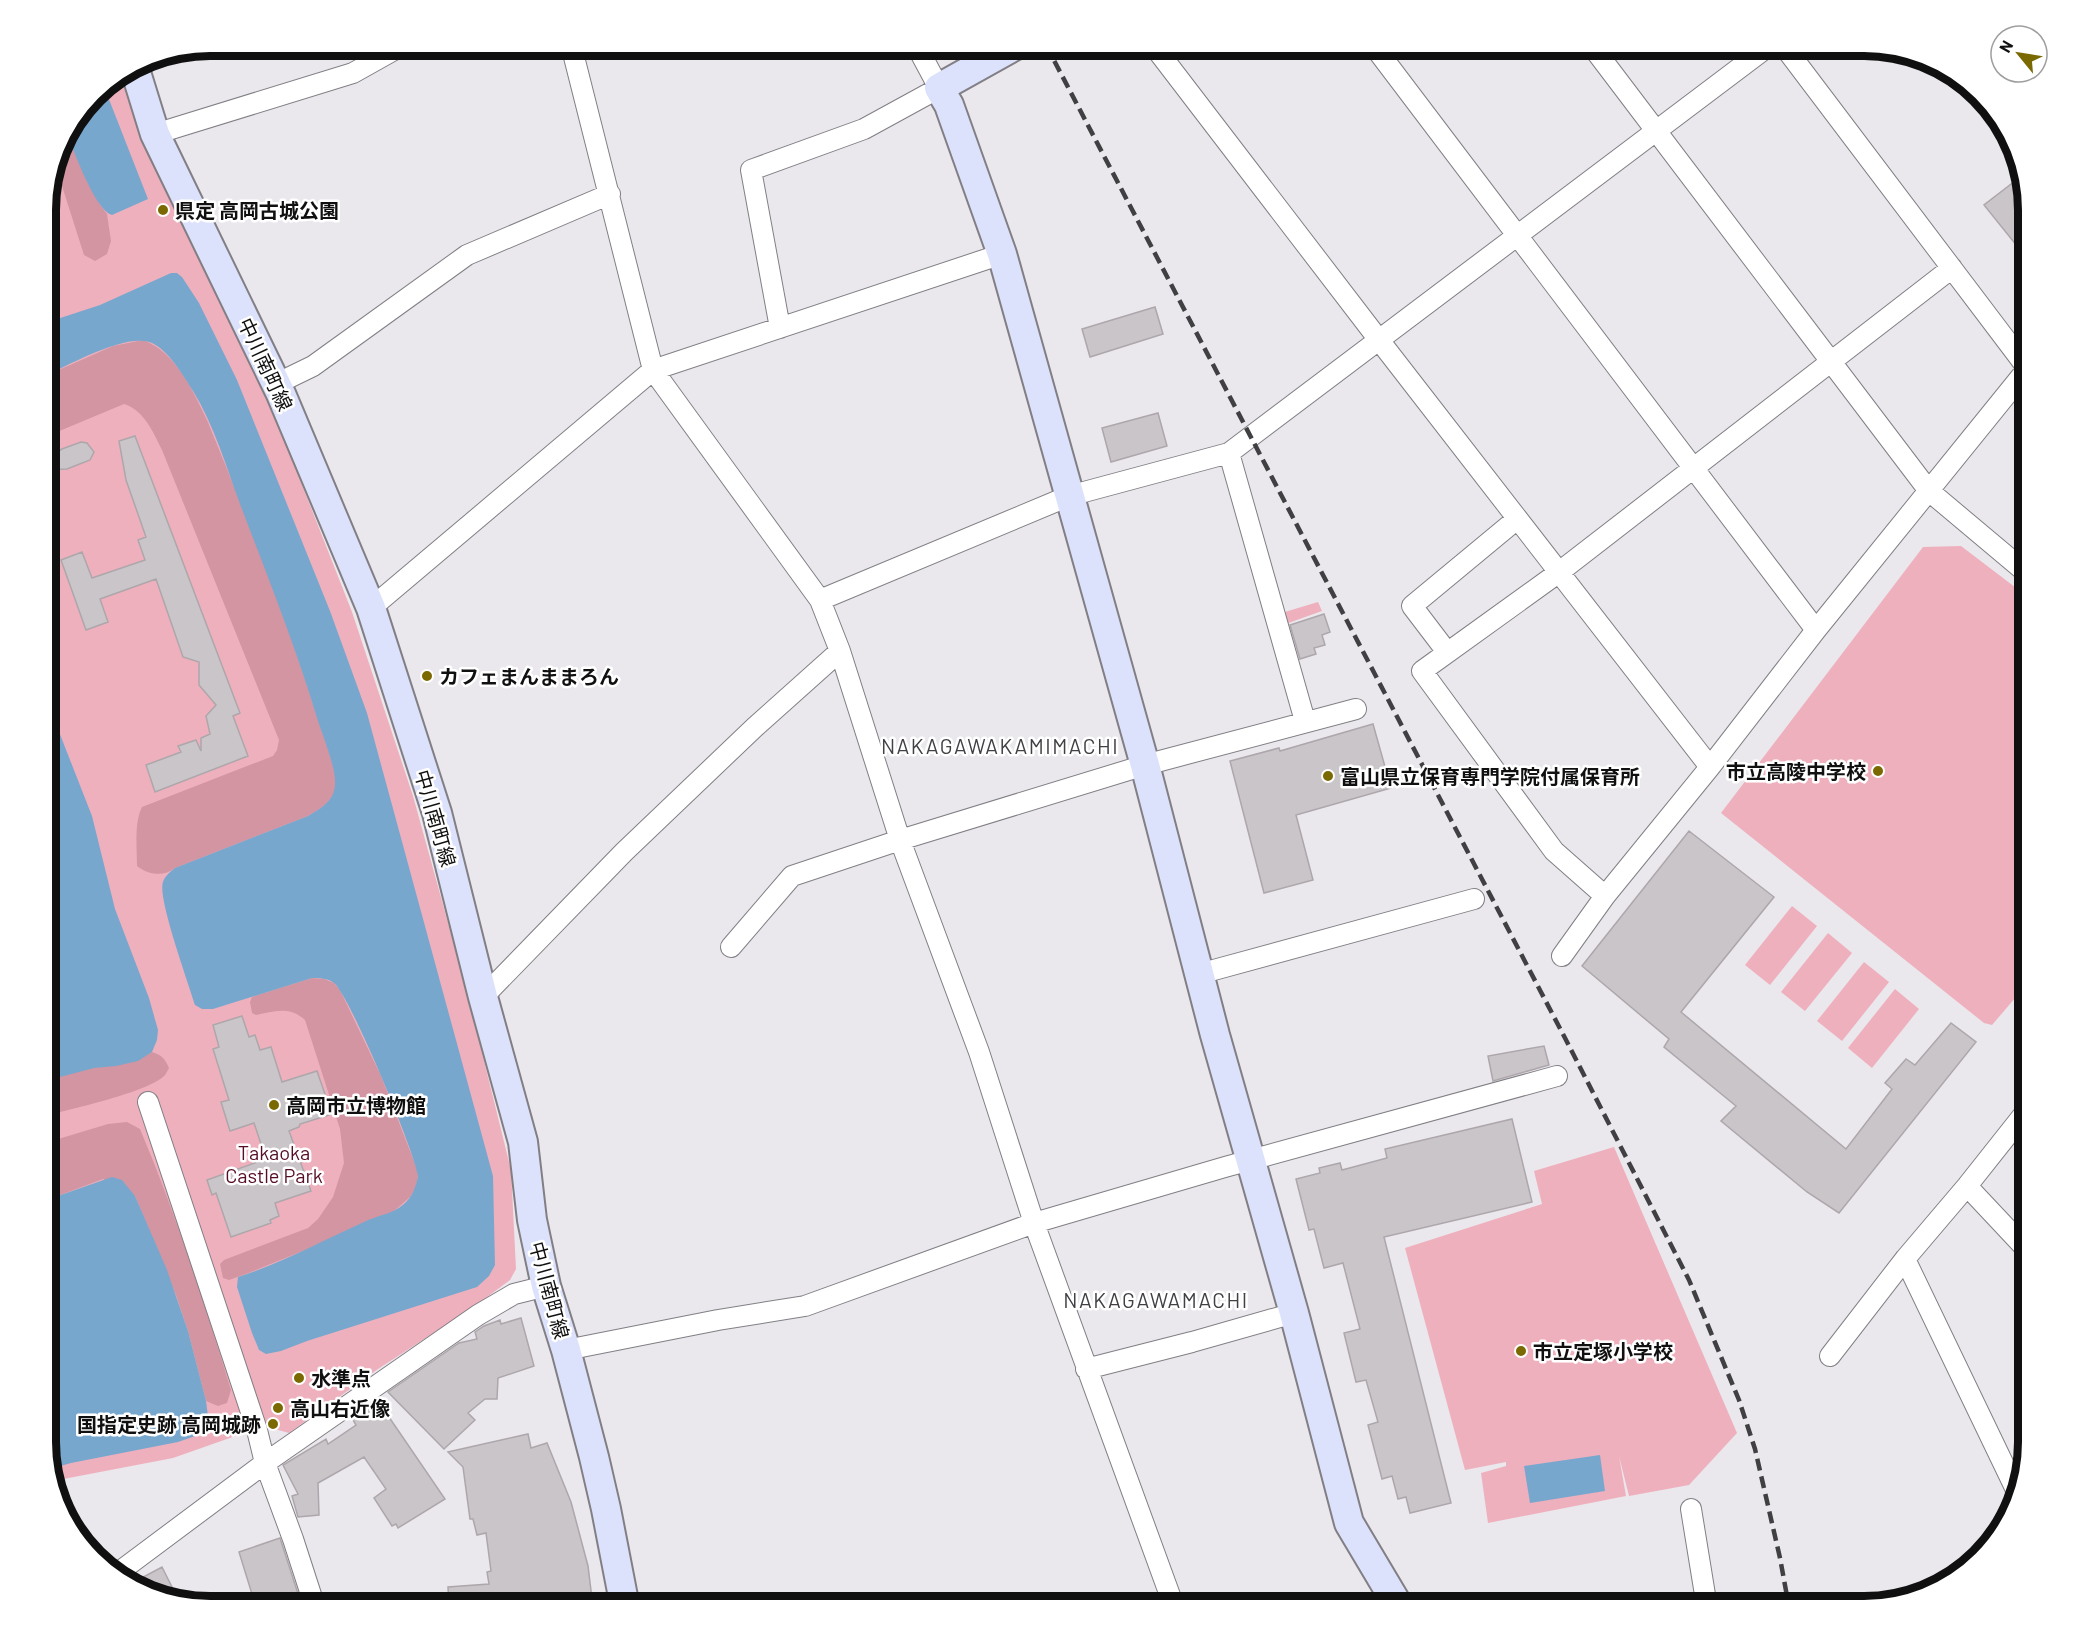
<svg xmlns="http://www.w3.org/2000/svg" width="2073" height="1652" viewBox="0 0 2073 1652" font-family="Barlow,'Noto Sans JP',sans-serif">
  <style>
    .green { fill: #efb0bd }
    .forest { fill: #d295a1 }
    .water { fill: #78a7ce }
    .building { fill: #cac5c9; stroke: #ada7ab; stroke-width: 1.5 }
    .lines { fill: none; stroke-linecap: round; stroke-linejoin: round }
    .street-casing { stroke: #817f84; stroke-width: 22 }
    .secondary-casing { stroke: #817f84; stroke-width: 32 }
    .street { stroke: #fff; stroke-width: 20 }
    .secondary { stroke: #dce1fc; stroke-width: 28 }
    .rail { stroke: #403f42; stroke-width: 4.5; stroke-dasharray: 12 6; stroke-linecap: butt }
    .poi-dot { fill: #7a6800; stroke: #fff; stroke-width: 2 }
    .labels { text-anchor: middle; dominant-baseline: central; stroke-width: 5; stroke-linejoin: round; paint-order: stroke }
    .poi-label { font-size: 20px; font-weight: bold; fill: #101011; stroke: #fff; text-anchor: start }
    .street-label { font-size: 20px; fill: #101011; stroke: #fff }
    .park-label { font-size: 20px; fill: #560d26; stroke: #fff }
    .neighbourhood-label { font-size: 21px; letter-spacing: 1.5px; fill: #424045; stroke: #fff }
    .rim { fill: none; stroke: #101011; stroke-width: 8 }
  </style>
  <rect width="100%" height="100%" fill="#eae7ed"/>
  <!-- green -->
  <path class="green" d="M123 72 141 125 190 241 262 383 352 612 413 796 466 988 511 1170 516 1269 510 1280 475 1306 378 1369 289 1433 264 1426 173 1458 53 1481 45 1453V198L62 136 101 86Z
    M1961 546 2028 597V983L1992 1025 1984 1023 1721 813 1923 547Z
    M1318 602 1322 611 1280 626 1278 614Z
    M1792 906 1817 926 1770 985 1745 965Z
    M1828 933 1852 953 1805 1011 1781 992Z
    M1864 962 1889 982 1842 1041 1817 1021Z
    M1895 989 1919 1009 1872 1068 1848 1048Z
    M1614 1147 1737 1433 1689 1485 1629 1496 1619 1456 1626 1496 1488 1523 1481 1473 1506 1466V1462L1465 1470 1405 1248 1542 1204 1534 1171Z"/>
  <!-- forest -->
  <path class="forest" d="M66 131 88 183 101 206 107 214 111 241 107 254 95 261 84 255 55 164 62 136Z
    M143 340C176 352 193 391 207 420 247 517 286 616 317 717 322 733 336 767 336 783 335 801 321 808 308 816L175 868C164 877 148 875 137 866 137 848 134 823 142 807L273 756 277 750 279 740 162 450C153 432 144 410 124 404L45 437V376L113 346Z
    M312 978 324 979 334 983 340 990 381 1076 417 1169 418 1176 416 1187 410 1197 393 1212 369 1220 310 1248 246 1274 229 1280 223 1278 220 1264 224 1260 308 1228 318 1219 333 1197 344 1163 340 1129 305 1020C290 1006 274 1011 256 1015L252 1013 250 1002 252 997Z
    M152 1052C162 1055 165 1059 169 1068 169 1068 165 1076 164 1076 148 1092 71 1109 45 1116V1081C61 1076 76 1071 92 1068 115 1064 131 1065 152 1052Z
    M127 1122 140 1129C176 1214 204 1302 231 1390L227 1403 218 1406 206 1401 188 1331 176 1295 140 1208 135 1196 103 1179 55 1197 48 1205C47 1219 51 1233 52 1248 56 1280 62 1336 45 1364V1143L108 1124Z"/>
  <!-- water -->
  <path class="water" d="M103 84 148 199 112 215C95 210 73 149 66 131Z
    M171 273H177L182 277 199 303 237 380 330 611 367 713 493 1176 495 1265 489 1276 477 1287 307 1341 281 1351 266 1354 259 1350 252 1333 237 1287 238 1277C282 1263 324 1240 366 1221 379 1215 393 1214 404 1204 412 1197 416 1187 418 1176 415 1152 349 994 334 983 327 978 319 978 312 978L213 1009H202L195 1005C189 984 157 898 163 882 165 876 170 872 175 868L308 816C321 808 335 801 335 783 336 768 322 734 317 718 295 645 267 575 240 504 226 466 214 425 193 391 183 375 169 351 152 343 127 332 69 365 45 376V323L100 305Z
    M45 696 92 816 115 909 149 998 158 1030 157 1040 152 1052 138 1061 116 1066 94 1068 45 1081Z
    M112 1177 122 1180 135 1196 167 1270 188 1331 206 1401 209 1424 201 1434 178 1442 71 1463 50 1469 45 1453V1364L54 1345 56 1328V1285L47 1205 55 1197Z
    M1600 1455 1605 1491 1530 1503 1524 1466Z"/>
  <!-- building -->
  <path class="building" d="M2015 181 2024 194 2028 210V238L2017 246 1984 205Z
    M1155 307 1163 334 1090 357 1082 329Z
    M1158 413 1167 446 1111 462 1102 428Z
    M135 436 240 713 233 716 248 756 155 792 146 765 181 752 178 746 196 740 201 751V738L210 734 206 716 216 705 199 685V662L183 657 156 579 100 599 108 622 86 630 61 560 82 552 92 578 145 560 138 540 146 537 126 480 119 441Z
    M81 442 87 443 94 452 90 460 67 469 45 470V460L62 449Z
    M1324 614 1330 632 1322 635 1325 645 1314 648 1316 654 1300 659 1290 625Z
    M1373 724 1391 788 1296 815 1313 880 1264 893 1230 761 1279 748 1280 751Z
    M1689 831 1774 897 1681 1012 1846 1149 1892 1089 1885 1083 1906 1059 1915 1065 1951 1023 1976 1042 1839 1213 1807 1192 1721 1121 1736 1106 1664 1047 1669 1039 1582 966Z
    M242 1016 249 1037 255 1035 260 1050 271 1047 282 1082 317 1071 327 1100 324 1101 329 1115 300 1124 299 1127 289 1131 311 1191 275 1203 279 1216 270 1220 271 1223 231 1237 216 1193 212 1195 207 1180 266 1159 254 1123 230 1131 221 1102 229 1100 213 1049 219 1047 213 1025Z
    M1544 1046 1549 1065 1493 1081 1488 1056Z
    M1512 1119 1532 1202 1384 1237 1451 1503 1410 1513 1406 1497 1398 1499 1392 1476 1382 1479 1368 1425 1378 1422 1366 1380 1356 1382 1344 1333 1360 1329 1343 1263 1324 1268 1314 1229 1309 1230 1296 1179 1320 1173 1319 1168 1340 1163 1342 1170 1387 1158 1385 1149Z
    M521 1318 534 1366 498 1378 497 1399H485L468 1413 475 1420 444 1449 388 1392 459 1343 477 1339 475 1332 484 1326 500 1320 501 1324Z
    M378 1401 445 1499 398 1528 396 1524 392 1526 374 1498 386 1489 364 1457 318 1483 319 1515 298 1517 292 1496 298 1494 283 1465 326 1439 328 1444 356 1425 353 1420Z
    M528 1434 531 1448 547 1443 571 1502 588 1566 593 1607H449L448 1587 489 1584 487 1572 491 1571 486 1533 477 1535 473 1519H470L463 1467 448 1452Z
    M280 1538 301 1603 289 1607H256L239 1552Z
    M162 1567 179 1601 147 1595 130 1584Z"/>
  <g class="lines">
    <!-- street casing -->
    <g class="street-casing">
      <path id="street" d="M571 45 653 370 820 600 840 651 900 840 979 1052 1034 1223 1172 1601V1607
        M1153 45 1379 340 1710 767
        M1373 45 1816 630
        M1591 45 1929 491 2028 574
        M1783 45 2028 369
        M155 134 353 73 403 45
        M780 328 751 170 864 129 939 88 916 45
        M276 384 313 366 467 255 610 194
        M1229 453 1305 721
        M820 600 1069 496 1229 453 1770 45
        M371 608 653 370 1002 254
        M1447 652 1412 606 1517 519
        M1605 896 1554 851 1422 671 1558 573 1952 268
        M731 947 792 876 900 840 1145 765 1356 709
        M1562 956 1605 896 1710 767 1816 630 2028 368
        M1199 974 1474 899
        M483 997 624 852 755 727 840 651
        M148 1102 257 1430 265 1463 293 1539 315 1607
        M1967 1186 2028 1251
        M1905 1259 2018 1494
        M566 1350 718 1320 805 1306 1034 1223 1225 1167 1557 1076
        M1830 1356 1905 1259 1967 1186 2028 1109
        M1086 1369 1192 1342 1294 1313
        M1691 1509 1707 1607
        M115 1575 265 1463 478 1315 514 1294 546 1286"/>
    </g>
    <!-- secondary casing -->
    <g class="secondary-casing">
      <path id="secondary" d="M1016 45 939 88 949 105 1002 254 1145 765 1215 1035 1294 1313 1349 1523 1399 1607
        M134 66 155 134 281 394 371 608 437 813 483 997 523 1142 532 1220 546 1286 566 1350 594 1457 606 1509 625 1607"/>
    </g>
    <!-- street -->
    <use href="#street" class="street"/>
    <!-- secondary -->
    <use href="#secondary" class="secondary"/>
    <!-- rail -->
    <path class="rail" d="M1046 45 1565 1038 1689 1280 1739 1400 1755 1449 1780 1558 1789 1607"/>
  </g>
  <!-- markers -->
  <g class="poi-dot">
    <circle cx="163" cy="210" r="6"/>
    <circle cx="427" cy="676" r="6"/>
    <circle cx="1878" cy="771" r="6"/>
    <circle cx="1328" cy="776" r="6"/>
    <circle cx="274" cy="1105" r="6"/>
    <circle cx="1521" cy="1351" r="6"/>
    <circle cx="299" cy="1378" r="6"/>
    <circle cx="278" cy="1408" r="6"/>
    <circle cx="273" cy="1424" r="6"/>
  </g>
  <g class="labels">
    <!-- poi labels -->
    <g class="poi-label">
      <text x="175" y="210">県定 高岡古城公園</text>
      <text x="439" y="676">カフェまんままろん</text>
      <text x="1866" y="771" text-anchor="end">市立高陵中学校</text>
      <text x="1340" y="776">富山県立保育専門学院付属保育所</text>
      <text x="286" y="1105">高岡市立博物館</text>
      <text x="1533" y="1351">市立定塚小学校</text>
      <text x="311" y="1378">水準点</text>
      <text x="290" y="1408">高山右近像</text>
      <text x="261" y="1424" text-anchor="end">国指定史跡 高岡城跡</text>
    </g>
    <!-- street labels -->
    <g class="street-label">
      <text transform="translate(266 364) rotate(65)">中川南町線</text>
      <text transform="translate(436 818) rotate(74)">中川南町線</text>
      <text transform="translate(550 1290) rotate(75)">中川南町線</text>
    </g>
    <!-- park labels -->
    <g class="park-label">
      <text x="274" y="1152">Takaoka<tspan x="274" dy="23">Castle Park</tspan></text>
    </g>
    <!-- neighbourhood labels -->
    <g class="neighbourhood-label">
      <text x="1000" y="745">NAKAGAWAKAMIMACHI</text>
      <text x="1156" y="1299">NAKAGAWAMACHI</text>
    </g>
  </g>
  <!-- crop -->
  <path d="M0 0H2073V1652H0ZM210 56H1864A154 154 0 0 1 2018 210V1442A154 154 0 0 1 1864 1596H210A154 154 0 0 1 56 1442V210A154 154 0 0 1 210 56Z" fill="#fff" fill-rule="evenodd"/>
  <path class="rim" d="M210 56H1864A154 154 0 0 1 2018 210V1442A154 154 0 0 1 1864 1596H210A154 154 0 0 1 56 1442V210A154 154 0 0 1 210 56Z"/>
  <!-- north arrow -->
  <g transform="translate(2019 54) rotate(300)"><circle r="28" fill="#ffffff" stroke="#9f9fa0" stroke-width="1.5"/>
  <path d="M0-4.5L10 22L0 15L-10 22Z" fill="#7a6800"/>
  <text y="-9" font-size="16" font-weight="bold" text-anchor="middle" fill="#101011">N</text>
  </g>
</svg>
